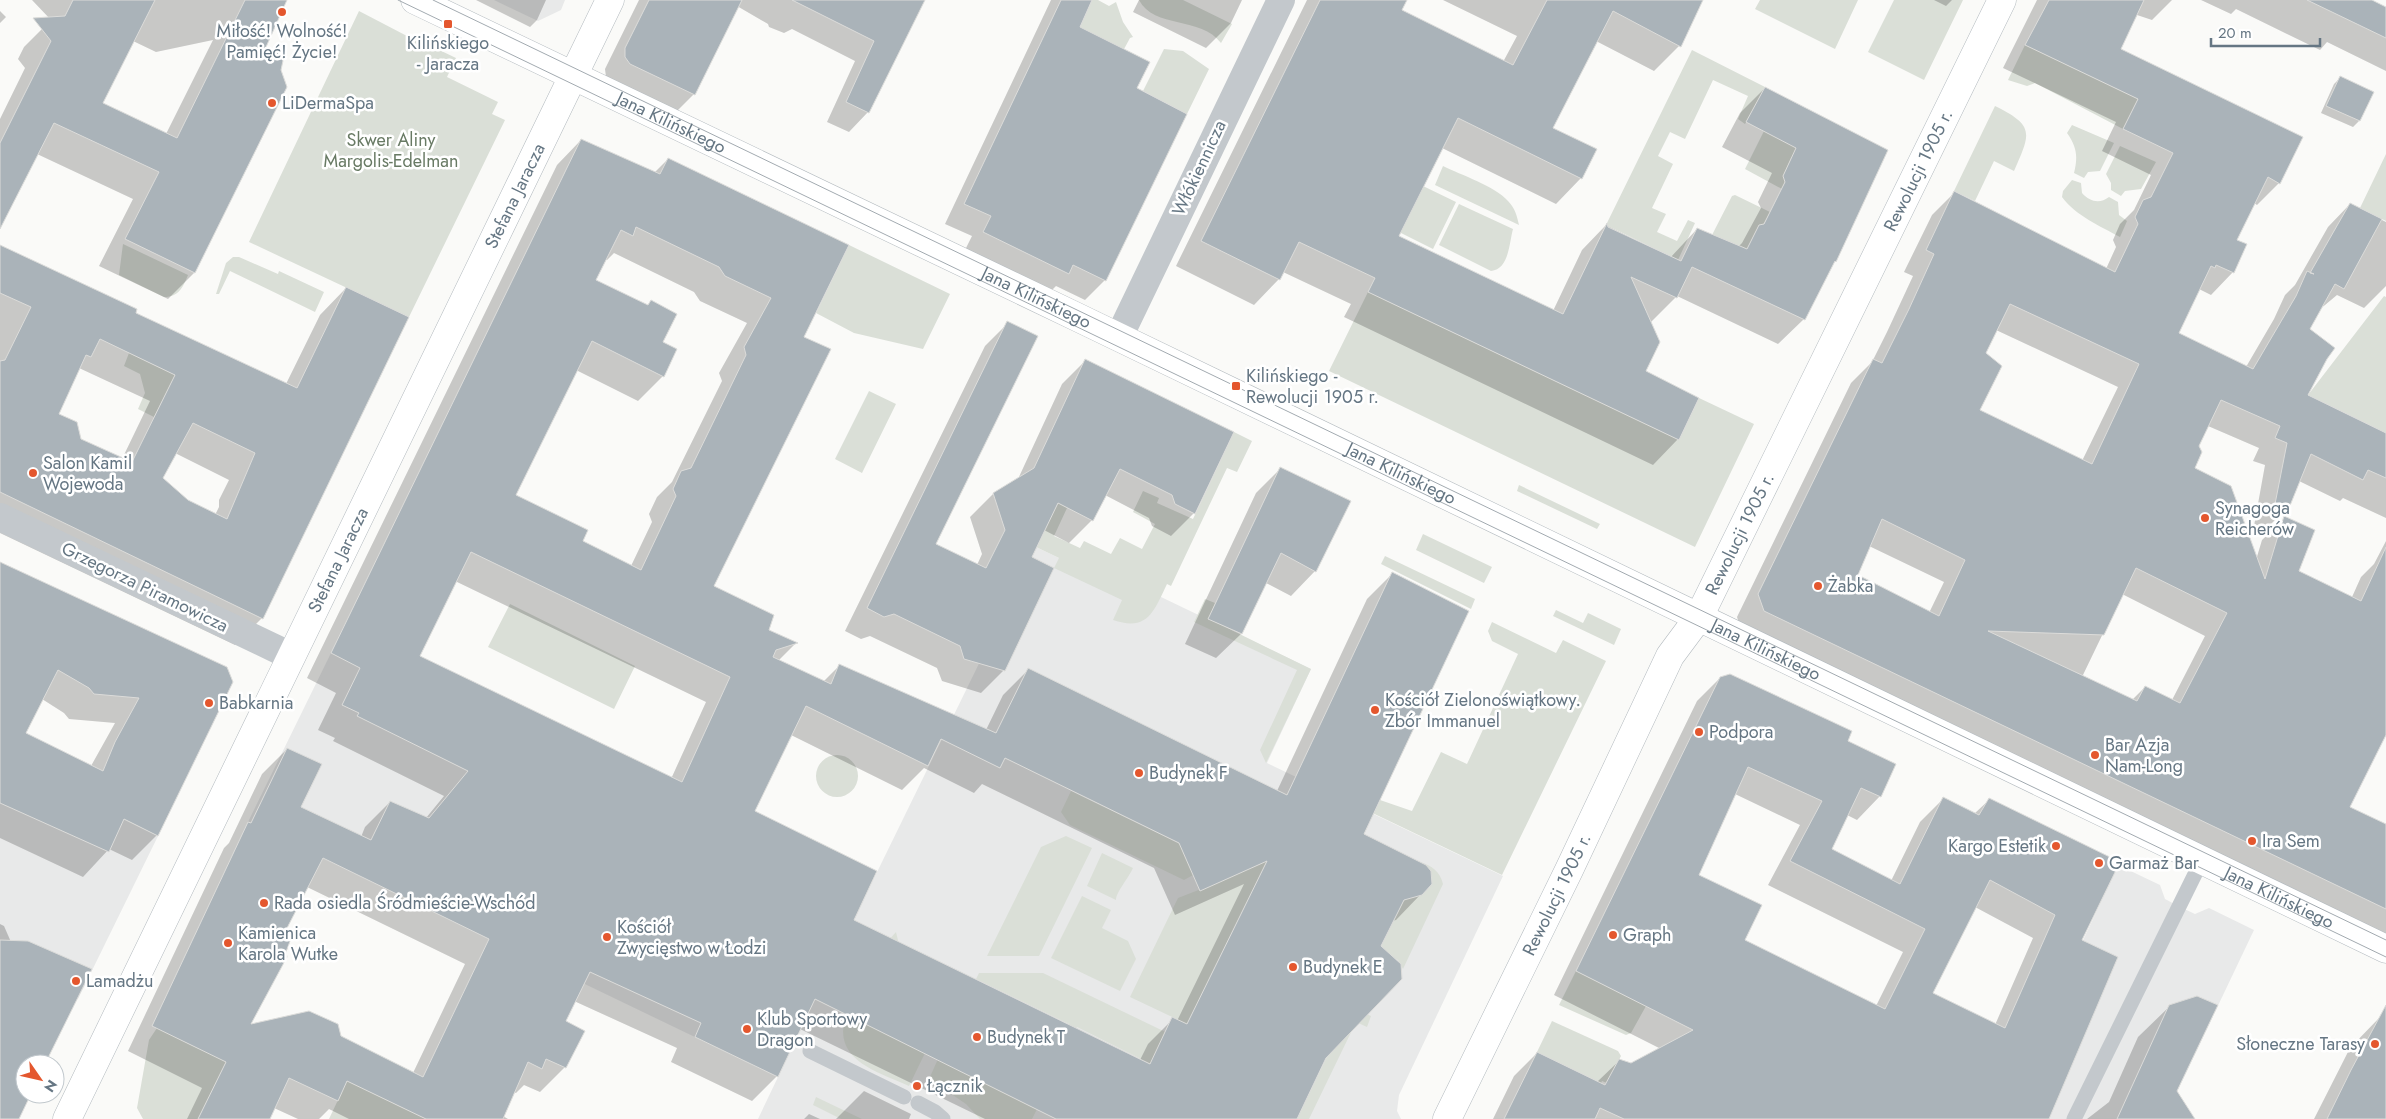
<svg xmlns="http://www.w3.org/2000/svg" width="2386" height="1119" viewBox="0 0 2386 1119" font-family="Jost,sans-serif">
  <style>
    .built { fill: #e8e9e9 }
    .green { fill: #dadfd7 }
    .shadow { fill: #0003; fill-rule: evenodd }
    .building { fill: #aab3b9; stroke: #dcdcda; fill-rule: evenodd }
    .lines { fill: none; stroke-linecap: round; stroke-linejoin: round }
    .secondary-casing { stroke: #b3babf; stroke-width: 29 }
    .lane { stroke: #c3c8cc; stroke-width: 15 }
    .street { stroke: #c3c8cc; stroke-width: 28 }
    .secondary { stroke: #fff; stroke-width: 28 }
    .tram { stroke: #a2aab0; stroke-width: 1 }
    .poi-dot { fill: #e4572e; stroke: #fff; stroke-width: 2 }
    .labels { text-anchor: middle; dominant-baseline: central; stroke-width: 5; stroke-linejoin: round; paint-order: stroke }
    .poi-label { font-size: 18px; fill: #657683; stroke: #fff; text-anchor: start }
    .street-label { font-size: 18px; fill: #657683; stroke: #fff }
    .park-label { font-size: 18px; fill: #687a64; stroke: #fff }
  </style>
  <rect width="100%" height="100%" fill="#fafaf8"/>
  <!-- built -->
  <path class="built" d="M494 0H565L561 10 538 21Z
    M1036 547 1059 558 1161 597 1311 669 1267 763 1503 876 1399 1095 1397 1111 1401 1119H758L778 1077 248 822 331 653 859 909Z
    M0 760 158 836 78 999 0 965Z
    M2118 865 2160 885 2165 899 2180 907 2195 914 2209 908 2254 930 2164 1119H1862L1846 1085 1885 1009 2021 1074Z"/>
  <!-- green -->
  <path class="green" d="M1092 0H1098L1109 6 1116 2 1123 22 1133 37 1130 38 1117 62 1075 38Z
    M1139 0H1183L1232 24 1221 43C1201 16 1154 29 1139 0Z
    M1760 0H1858L1835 49 1755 9Z
    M1894 0H1963L1924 80 1868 52Z
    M359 11 430 48 431 46 456 58 447 77 498 102 492 114 505 120 409 317 249 242Z
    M2025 45 2138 99 2123 129 2035 83 2027 86 2008 80Z
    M1164 49 1183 51 1209 69 1187 114 1143 91Z
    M1692 50 1765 87 1745 124 1738 119 1748 96 1713 80 1685 139 1670 132 1658 156 1673 164 1652 208 1666 214 1657 232 1677 241 1688 220 1695 223 1678 260 1606 225Z
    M1995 106C2036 126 2030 134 2014 171L1994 161 1975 201 1954 191Z
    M2072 125 2114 143 2100 171 2088 172 2084 178 2074 173C2078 157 2077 147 2067 133Z
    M1764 131 1804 141 1791 158 1783 176 1786 179 1782 189 1745 169Z
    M2120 146 2156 162 2141 189 2125 191 2121 196 2111 190V183L2106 174Z
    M2386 154V221L2360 208Z
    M1443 166C1461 175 1495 186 1508 201 1515 208 1517 216 1519 225L1435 185Z
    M2072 180 2081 183 2082 193C2090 202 2100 204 2109 197L2118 202 2119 215 2127 221 2120 237C2100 226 2076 216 2062 197L2063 191Z
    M1423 186 1456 202 1433 249 1399 232Z
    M1735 195 1770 212 1763 225H1759L1751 241 1747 259 1712 235 1732 196Z
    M1459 204 1513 229C1509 244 1509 269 1491 271L1439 245Z
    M123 244 188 275C183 287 179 297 164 297L119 275Z
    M849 245 950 294 923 349 854 333 816 313Z
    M233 257H239L278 274 279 271 324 292 315 312 230 271 219 294H216L226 263Z
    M1368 292 1679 440 1699 398 1754 424 1695 547 1329 371Z
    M2384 296 2386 297V433L2308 395Z
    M129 353 175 375 154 417 138 409 145 393 140 374 124 366Z
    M869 391 896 404 862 473 835 459Z
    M1234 432 1252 441 1237 472 1227 468 1171 586 1167 584C1154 611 1148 632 1113 620L1122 600 1054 568 1059 558 1036 547 1058 503 1067 508 1054 536 1080 548 1084 541 1111 554 1120 538 1142 549 1155 524 1133 512 1143 491 1159 498 1157 503 1193 519Z
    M1519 485 1600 524 1597 529 1517 491Z
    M1423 534 1492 567 1484 583 1416 550Z
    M1385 556 1475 599 1471 609 1381 564Z
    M1205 599 1215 603 1209 619 1311 669 1266 763 1260 750 1297 670 1194 622Z
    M510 604 635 666 614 709 488 647Z
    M1556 610 1583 623 1588 613 1621 629 1614 645 1553 616Z
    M1492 622 1556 653 1563 640 1606 661 1502 875 1339 797 1374 812 1380 800 1412 811 1441 752 1467 764 1518 654 1492 641 1488 631Z
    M816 776a21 21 0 1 1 42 0a21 21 0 1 1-42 0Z
    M1071 791 1217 862 1184 880 1070 825 1061 812Z
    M1066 836 1092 848 1039 956H987L1041 847Z
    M1102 853 1133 868C1128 879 1116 892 1116 900L1087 886Z
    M1270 854 1187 1024 1130 997 1178 898 1219 882 1226 877Z
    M1420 862C1432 866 1440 871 1443 884L1403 969 1398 960 1379 950 1406 896H1419L1430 887V870Z
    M1082 896 1111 910 1102 928 1128 941 1136 959 1120 991 1051 958Z
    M896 932 925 1053 909 1086C881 1073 836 1062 844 1023L880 950Z
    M1576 971 1646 1006 1631 1033 1626 1035 1559 1005Z
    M979 973H1043L1180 1039 1165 1071 1077 1027 1066 1049 1059 1046 1069 1024 976 979Z
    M1351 1007 1371 1016 1367 1027 1356 1022 1309 1119H1297Z
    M1552 1021 1618 1051 1621 1056 1607 1083 1602 1081 1601 1083 1537 1052Z
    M157 1028 199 1049 232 1050 198 1119H143L137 1108 149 1040Z
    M938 1059 1037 1109 1032 1119H980L966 1104 929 1079Z
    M347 1081 426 1119H329Z
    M816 1097 862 1119H841L813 1105Z"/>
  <!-- shadow -->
  <path class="shadow" d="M32 0H286L264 48 194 273 168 299 99 266 133 199 37 154 0 226V119L25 68 18 59 24 47 51 20ZM213 40 166 134 102 103 133 41 156 52Z
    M476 0H546L537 20 530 27Z
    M639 0H923L868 112 849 132 827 122 855 61 792 29 784 33 769 27 768 24 737 6 694 94 674 114 606 77 605 69Z
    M1051 0H1090L1028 147 1105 280 1085 300 1056 286 1048 294 964 252 972 236 945 224Z
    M1139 0H1242L1231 23 1206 48 1133 12Z
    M1307 0H1405L1400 10 1503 62 1517 36 1443 0H1702L1679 46 1654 71 1596 41 1551 128 1581 178 1556 204 1442 148 1397 236 1553 311 1582 250 1606 225 1670 258 1697 229 1738 247 1742 243 1761 208 1758 202 1772 173 1722 147 1740 113 1765 88 1887 150 1835 261 1831 265 1804 319 1778 344 1677 296 1650 323 1644 372 1678 439 1653 465 1344 317 1351 304 1283 272 1279 279 1254 305 1176 266Z
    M1934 0H1952L1946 6Z
    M2037 0H2172L2152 20 2137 15 2120 49 2279 183 2257 205 2254 203 2235 240 2233 272 2211 295 2199 289 2177 334 2246 367 2274 319 2285 295 2295 285 2328 227 2350 204 2386 222V286L2364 308 2337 295 2319 310 2309 329 2326 359 2306 396 2386 434V518L2343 498 2340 501 2299 481 2288 507 2266 529 2254 526 2265 465 2253 461 2259 448 2208 426 2198 446 2193 468 2256 560 2262 540 2285 518 2297 572 2352 597 2361 577 2374 564 2386 541V732L2348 807 2386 826V942L1742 633 1737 617 1851 383 1872 362 1887 332 1913 276 1904 272 1932 215 1955 192 2106 269 2116 247 2113 240 2120 224 2134 210 2151 175 2102 151 2116 122 2003 68ZM1996 330 2118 387 2082 461 1978 410 1984 353ZM1869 546 1944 582 1929 613 1857 575ZM2122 594 2205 636 2172 700 2145 687 2132 700 2082 677Z
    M2201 0H2370L2386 8V71L2327 42 2320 50 2236 9 2231 14Z
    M0 11 6 17 0 23Z
    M2340 78 2359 121 2353 127 2321 113 2334 84Z
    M581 140 654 173 668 159 802 337 712 586 767 630 796 643 778 661 823 682 840 665 986 730 1003 695 1028 670 1277 791 1367 599 1392 574 1362 835 1421 894 1396 920 1392 921 1295 1119H985L800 1029 777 1076 752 1101 671 1062 677 1048 574 1001 564 1022 565 1067 540 1092 524 1085 516 1093 513 1092 503 1116 508 1119H349L329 1109 319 1119H298L274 1108 269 1119H187L202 1088 128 1051 224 848 229 843 262 774 287 749 299 807 361 837 365 827 390 802 426 818 444 796 333 741 335 738 318 730 336 693 307 678 557 165ZM614 253 694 292 700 301 747 323 719 373 722 381 672 482 657 497 649 514 652 522 631 566 581 541 515 496 576 370 638 401 663 376 662 343 651 302 647 306 595 281 605 259 607 260ZM455 581 706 702 671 779 419 656ZM791 735 902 790 924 768 974 793 982 784 1154 868 1175 915 1244 884 1177 1021 1173 1019 1148 1044 1140 1060 852 921 754 812ZM307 887 465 964 413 1073 340 1037 249 1025 284 930Z
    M0 247 134 314 286 384 320 315 346 288 262 618 235 645 0 533ZM79 368 150 401 122 459 80 440 58 415ZM175 453 229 480 219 500V507L215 515 188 501 162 478Z
    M1008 323 934 545 977 565 982 554 970 517 993 494 1018 479 1062 384 1085 361 1194 513 1171 536 1152 526 1149 518 1105 495 1092 520 1069 543 1044 530 1030 557 1004 670 981 693 942 681 937 668 870 636 861 639 845 631 985 346Z
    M1281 468 1315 571 1291 596 1266 583 1241 634 1216 658 1185 644 1256 493Z
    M0 562 226 668 157 835 132 860 109 849 83 877 0 838ZM42 699 64 713 69 719 115 723 91 766 24 734Z
    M1720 678 1846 742 1880 796 1857 820 1847 815 1830 850 1891 881 1920 822 1943 799 1974 814 1990 799 2080 940 2047 1119H1493L1514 1076 1537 1053 1597 1082 1620 1060 1631 1065 1661 1049 1554 995 1697 701ZM1735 794 1800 825 1768 885 1903 952 1876 1006 1743 941 1697 876ZM1975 907 2033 938 1995 1025 1931 993Z
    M0 924 4 926 11 942 44 1064H25V1094H30L18 1119H0Z
    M2170 1006 2176 1091 2194 1119H2087L2109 1102 2138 1037Z
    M2380 1017 2386 1020V1119H2314L2350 1048Z
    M864 1091 911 1114 909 1119H836Z
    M809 1114 820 1119H804Z"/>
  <!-- building -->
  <path class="building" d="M73 0H155L103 103 177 138 245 0H287L266 47 284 56 281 70 287 87 195 273 125 239 159 172 54 123 0 229V143L51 41 33 18 65 16Z
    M649 0H742L695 95 630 64 625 57V48Z
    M792 0H925L869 113 846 102 874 41Z
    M1061 0H1092L1080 27 1150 62 1137 88 1187 114 1106 281 1073 265 1069 274 983 232 991 216 964 204Z
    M1320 0H1407L1402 10 1513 65 1547 0H1703L1681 47 1613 11 1553 128 1597 149 1582 179 1458 118 1399 236 1563 314 1607 223 1608 227 1681 261 1697 228 1747 249 1759 225 1764 224 1785 182 1783 176 1796 148 1746 122 1765 87 1888 150 1836 262 1835 261 1805 320 1692 267 1677 298 1631 277 1660 342 1646 371 1699 398 1679 440 1368 292 1375 278 1299 242 1280 280 1201 241Z
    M2049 0H2144L2121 49 2303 137 2280 184 2268 177 2237 240 2247 244 2234 273 2216 265 2215 268 2211 266 2179 333 2253 369 2296 296 2307 271 2314 274 2310 273 2350 203 2382 219 2344 289 2335 284 2310 329 2335 348 2327 359 2308 395 2386 433V478L2368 470 2363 480 2311 454 2289 508 2275 504 2287 443 2275 438 2280 426 2221 400 2199 446 2202 452 2195 468 2231 486 2265 579 2284 516 2315 530 2299 571 2361 601 2386 547V735L2350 807 2386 824V909L1764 611 1758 594 1873 359 1882 363 1909 309 1934 254 1926 250 1954 191 2115 272 2138 224 2135 217 2143 200 2151 197 2173 153 2123 129 2138 99 2025 45ZM2010 304 2139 364 2092 464 1980 410 2002 366 1986 353ZM1882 519 1965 560 1939 616 1858 575ZM2136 568 2227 613 2180 703 2145 686 2137 701 1988 631 2104 635Z
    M2307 0H2372L2386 7V38Z
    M2340 76 2374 92 2360 121 2326 106Z
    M581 139 660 174 668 158 849 245 804 337 831 349 714 586 774 615 769 630 798 643 776 650 773 657 831 684 839 664 996 733 1028 668 1287 795 1392 572 1469 611 1364 834 1426 865 1431 871 1432 884 1422 895 1404 900 1381 946 1401 964 1402 979 1326 1058 1297 1119H1056L815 999 778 1077 695 1037 701 1023 590 972 566 1021 585 1031 566 1068 546 1059 542 1069 528 1062 503 1119H426L347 1081 338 1101 289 1078 270 1119H198L226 1062 152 1026 248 822 251 823 287 748 322 764 301 807 371 840 390 801 429 818 468 771 357 716 359 713 342 705 360 668 331 653ZM636 227 719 267 725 276 771 298 744 347 746 355 691 468 681 471 673 489 676 496 641 570 583 541 588 530 516 495 592 341 664 377 677 349 663 342 677 314 651 300 648 305 596 280 621 230 633 236ZM471 552 730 677 682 782 420 656ZM806 706 928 766 941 739 1000 768 1005 758 1179 843 1200 891 1267 861 1187 1024 1172 1017 1150 1064 854 920 877 871 755 811ZM323 858 489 939 423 1077 341 1036 338 1024 309 1011 251 1024 287 957 286 952 293 933 286 930Z
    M0 245 137 309 136 313 297 388 346 287 409 317 263 619 0 492V361L5 360 31 307 0 293ZM100 339 175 375 132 462 81 439 77 422 59 414 86 355 91 357ZM193 423 255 453 227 519 188 500 163 478Z
    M1007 321 1038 336 936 544 986 568 1005 530 993 493 1034 468 1085 359 1234 432 1195 514 1175 504 1172 495 1120 469 1093 521 1058 503 1032 557 1054 568 1005 671 964 659 960 646 894 614 884 617 867 608Z
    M1280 467 1351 501 1316 572 1281 553 1242 634 1208 619Z
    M0 562 227 667 233 682 158 836 124 819 109 852 0 803ZM58 670 89 688 94 694 139 698 115 742 103 771 26 733Z
    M1730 674 1852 731 1848 741 1896 764 1881 797 1861 788 1832 849 1900 884 1943 797 1979 815 1989 798 2120 862 2082 940 2118 957 2049 1119H1624L1600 1108 1595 1119H1504L1537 1052 1605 1085 1619 1059 1631 1063 1693 1030 1576 971 1720 677ZM1748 767 1822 801 1790 861 1925 929 1885 1009 1745 940 1762 905 1699 875ZM1990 880 2055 915 2005 1028 1933 993Z
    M0 940 28 941 92 969 45 1064H25V1094H31L19 1119H0Z
    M2197 996 2218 1005 2177 1091 2195 1119H2117L2169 1005Z
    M2386 1005V1119H2327L2351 1070Z"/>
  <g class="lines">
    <!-- secondary casing -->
    <g class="secondary-casing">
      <g id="secondary">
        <path id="s1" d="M415 0 1079 318 2386 949"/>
        <path id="s2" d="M67 1119 610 0"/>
        <path id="s3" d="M1447 1119 1569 870 1670 656 1699 617 2002 0"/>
      </g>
    </g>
    <!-- lane -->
    <path class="lane" d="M810 1051 904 1097
      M918 1103 935 1112 943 1119
      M2074 1119 2202 860"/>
    <!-- street -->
    <path class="street" d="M1119 337 1281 0
      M0 517 291 656"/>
    <!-- secondary -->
    <use href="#secondary" class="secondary"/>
    <!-- tram -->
    <path class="tram" d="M398 0 2386 957
      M433 0 2386 940"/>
  </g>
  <!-- markers -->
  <g class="poi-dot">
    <circle cx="282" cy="12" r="5"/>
    <rect x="443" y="19" width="10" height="10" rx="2.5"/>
    <circle cx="272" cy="103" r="5"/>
    <rect x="1231" y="381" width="10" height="10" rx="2.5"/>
    <circle cx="33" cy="473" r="5"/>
    <circle cx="2205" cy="518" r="5"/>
    <circle cx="1818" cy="586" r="5"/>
    <circle cx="209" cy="703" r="5"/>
    <circle cx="1375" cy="710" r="5"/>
    <circle cx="1699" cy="732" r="5"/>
    <circle cx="2095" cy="755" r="5"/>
    <circle cx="1139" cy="773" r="5"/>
    <circle cx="2252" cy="841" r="5"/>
    <circle cx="2056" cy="846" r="5"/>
    <circle cx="2099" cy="863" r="5"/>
    <circle cx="264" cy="903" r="5"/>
    <circle cx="1613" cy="935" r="5"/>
    <circle cx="607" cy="937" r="5"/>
    <circle cx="228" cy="943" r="5"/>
    <circle cx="1293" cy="967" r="5"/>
    <circle cx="76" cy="981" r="5"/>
    <circle cx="747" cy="1029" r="5"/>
    <circle cx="977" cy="1037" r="5"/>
    <circle cx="2375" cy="1044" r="5"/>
    <circle cx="917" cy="1086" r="5"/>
  </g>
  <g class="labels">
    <!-- poi labels -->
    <g class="poi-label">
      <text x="282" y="31" text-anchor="middle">Miłość! Wolność!<tspan x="282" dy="21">Pamięć! Życie!</tspan></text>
      <text x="448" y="43" text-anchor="middle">Kilińskiego<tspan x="448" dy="21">- Jaracza</tspan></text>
      <text x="282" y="103">LiDermaSpa</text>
      <text x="1246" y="376">Kilińskiego -<tspan x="1246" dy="21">Rewolucji 1905 r.</tspan></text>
      <text x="43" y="463">Salon Kamil<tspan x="43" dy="21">Wojewoda</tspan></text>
      <text x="2215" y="508">Synagoga<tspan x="2215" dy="21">Reicherów</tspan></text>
      <text x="1828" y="586">Żabka</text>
      <text x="1385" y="700">Kościół Zielonoświątkowy.<tspan x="1385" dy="21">Zbór Immanuel</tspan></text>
      <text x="219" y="703">Babkarnia</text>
      <text x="1709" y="732">Podpora</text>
      <text x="2105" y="745">Bar Azja<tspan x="2105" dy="21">Nam-Long</tspan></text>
      <text x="1149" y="773">Budynek F</text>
      <text x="2262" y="841">Ira Sem</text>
      <text x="2046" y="846" text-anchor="end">Kargo Estetik</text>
      <text x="2109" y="863">Garmaż Bar</text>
      <text x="274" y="903">Rada osiedla Śródmieście-Wschód</text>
      <text x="617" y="927">Kościół<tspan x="617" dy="21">Zwycięstwo w Łodzi</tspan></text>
      <text x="238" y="933">Kamienica<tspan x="238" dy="21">Karola Wutke</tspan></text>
      <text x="1623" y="935">Graph</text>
      <text x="1303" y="967">Budynek E</text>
      <text x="86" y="981">Lamadżu</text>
      <text x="757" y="1019">Klub Sportowy<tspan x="757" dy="21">Dragon</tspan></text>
      <text x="987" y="1037">Budynek T</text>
      <text x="2365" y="1044" text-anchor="end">Słoneczne Tarasy</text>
      <text x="927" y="1086">Łącznik</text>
    </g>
    <!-- street labels -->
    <g class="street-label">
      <text stroke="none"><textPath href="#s1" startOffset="284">Jana Kilińskiego</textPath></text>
      <text transform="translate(1199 168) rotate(-65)">Włókiennicza</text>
      <text stroke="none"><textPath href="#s3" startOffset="1060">Rewolucji 1905 r.</textPath></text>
      <text stroke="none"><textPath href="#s2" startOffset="1026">Stefana Jaracza</textPath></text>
      <text stroke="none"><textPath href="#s1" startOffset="689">Jana Kilińskiego</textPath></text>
      <text stroke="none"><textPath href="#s1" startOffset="1094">Jana Kilińskiego</textPath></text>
      <text stroke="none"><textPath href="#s3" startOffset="655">Rewolucji 1905 r.</textPath></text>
      <text stroke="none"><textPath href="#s2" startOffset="621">Stefana Jaracza</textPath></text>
      <text transform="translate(145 587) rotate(26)">Grzegorza Piramowicza</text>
      <text stroke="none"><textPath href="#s1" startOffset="1499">Jana Kilińskiego</textPath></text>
      <text stroke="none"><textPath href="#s3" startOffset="250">Rewolucji 1905 r.</textPath></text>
      <text stroke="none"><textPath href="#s1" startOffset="2069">Jana Kilińskiego</textPath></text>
    </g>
    <!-- park labels -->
    <g class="park-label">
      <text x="391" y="140">Skwer Aliny<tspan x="391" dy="21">Margolis-Edelman</tspan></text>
    </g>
  </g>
  <!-- north arrow -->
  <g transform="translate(40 1079) rotate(124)"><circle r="24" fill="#ffffff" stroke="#c1c8cd"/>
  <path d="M0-4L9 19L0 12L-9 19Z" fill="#e4572e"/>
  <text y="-8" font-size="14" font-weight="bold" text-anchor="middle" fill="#657683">N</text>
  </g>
  <!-- scale -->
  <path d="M2211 38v8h109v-8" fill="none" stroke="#657683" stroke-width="2.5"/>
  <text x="2218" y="38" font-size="15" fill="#657683" stroke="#ffffff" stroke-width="4" paint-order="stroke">20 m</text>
</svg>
